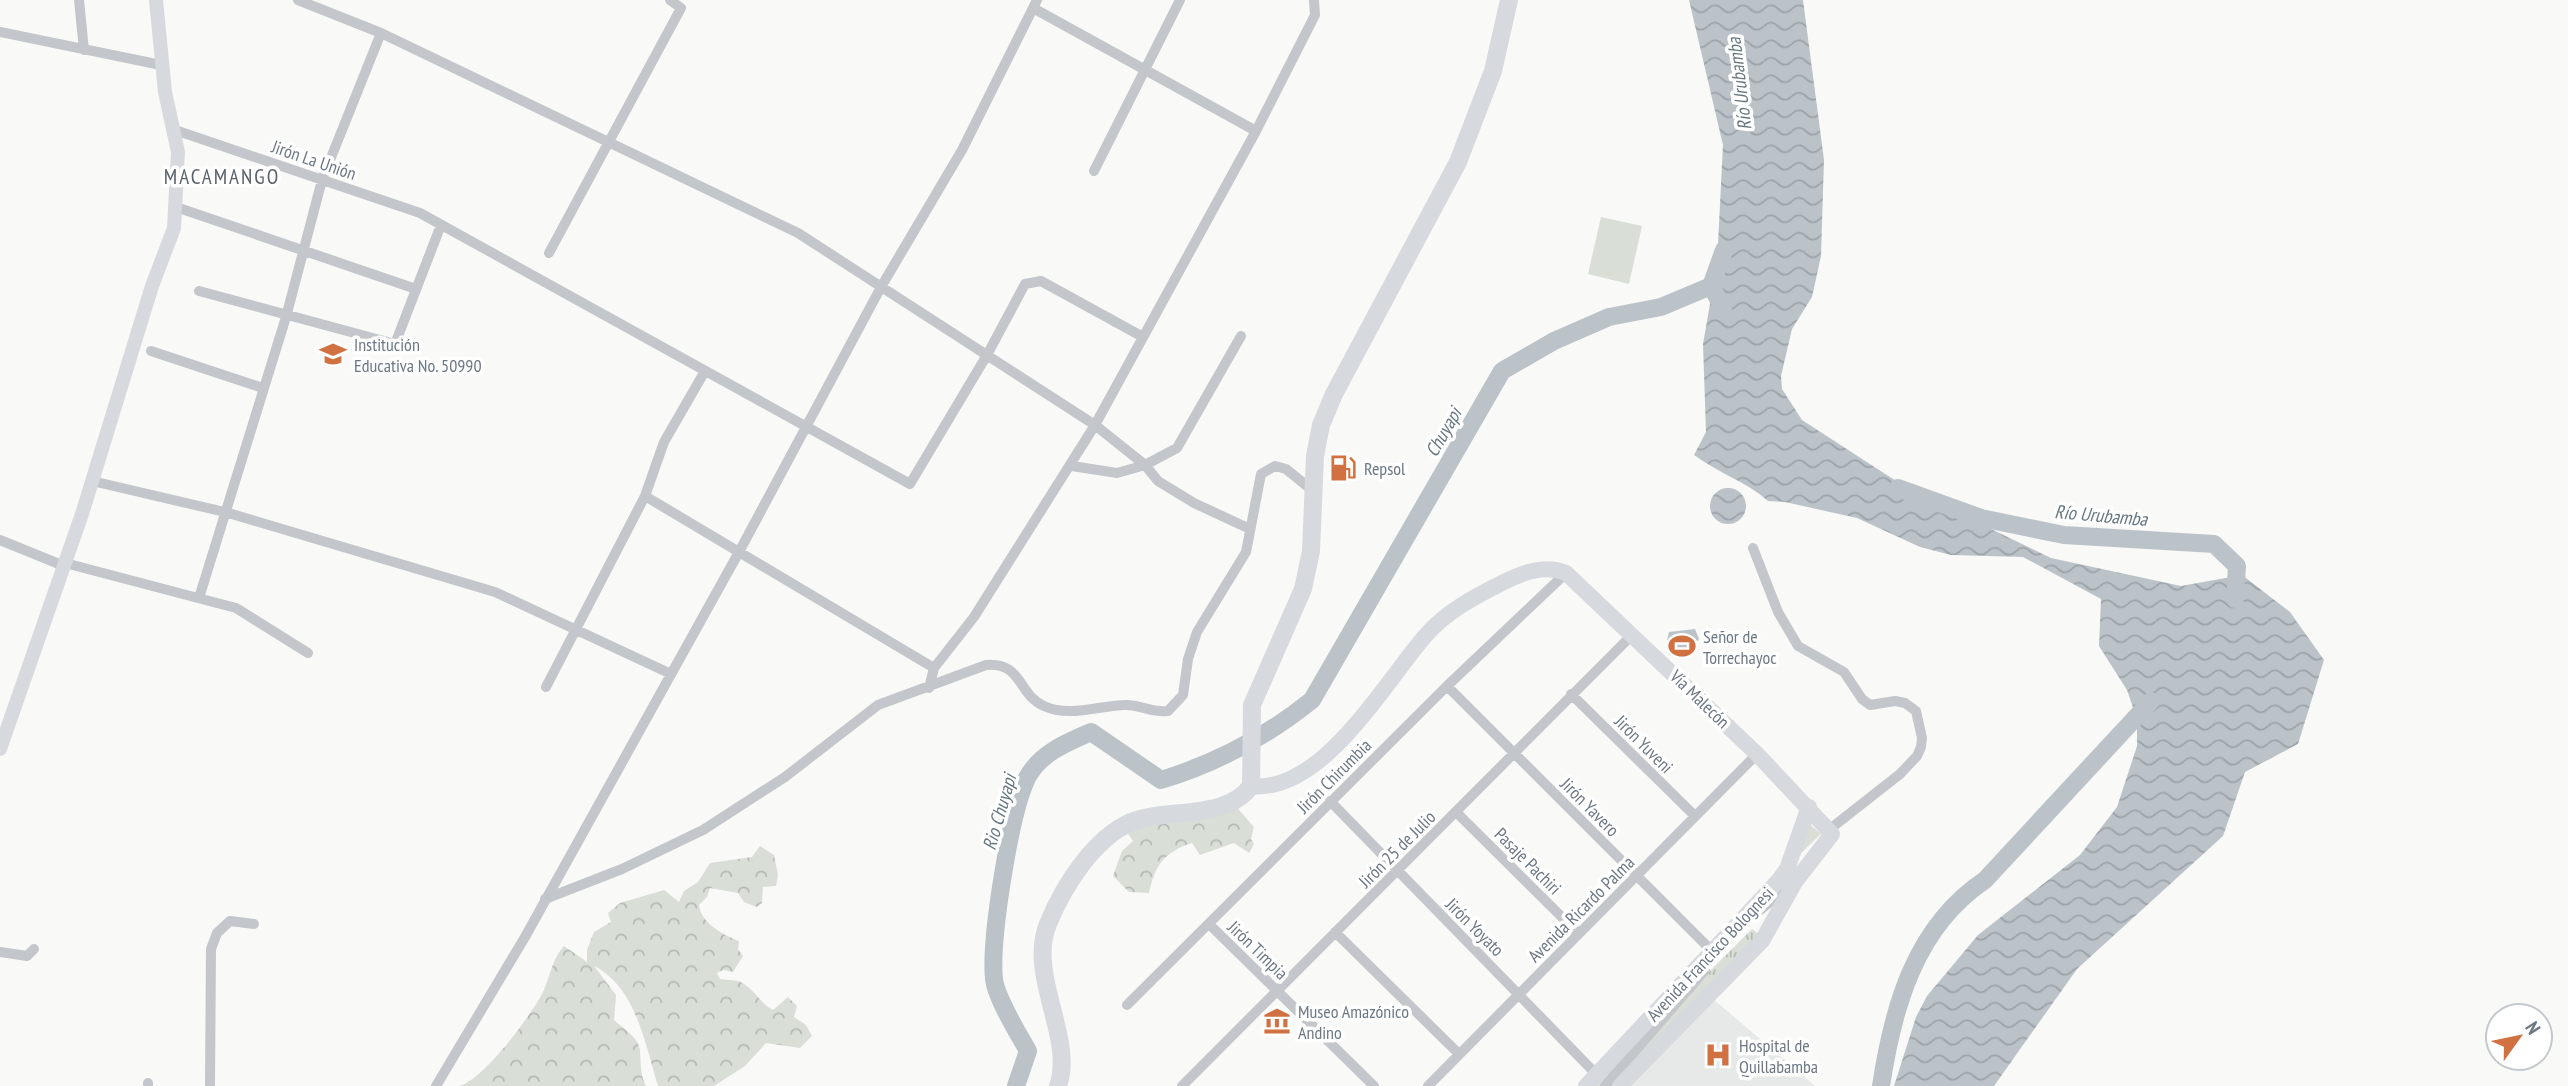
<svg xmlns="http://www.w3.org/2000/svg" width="2568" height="1086" viewBox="0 0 2568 1086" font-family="'PT Sans Narrow',sans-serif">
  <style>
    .built { fill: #e7e8e8 }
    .forest { fill: url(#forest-crowns) }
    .park { fill: url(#park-tufts) }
    .pitch { fill: #d9ded7 }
    .water { fill: url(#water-waves) }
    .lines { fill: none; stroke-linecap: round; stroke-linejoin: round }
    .river { stroke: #bbc3c9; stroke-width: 18 }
    .street { stroke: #c3c6ca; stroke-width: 10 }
    .secondary { stroke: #d6d9dd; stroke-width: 14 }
    .primary { stroke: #d6d9dd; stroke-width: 16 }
    .highway { stroke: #d6d9dd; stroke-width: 18 }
    .labels { text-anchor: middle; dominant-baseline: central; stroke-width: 7; stroke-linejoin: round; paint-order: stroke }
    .street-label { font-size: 18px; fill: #6c7785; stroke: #fff }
    .poi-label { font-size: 18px; fill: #6c7785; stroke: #fff; text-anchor: start }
    .water-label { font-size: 19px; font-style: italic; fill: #67777f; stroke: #fff }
    .quarter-label { font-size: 21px; letter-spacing: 2px; fill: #59616b; stroke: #fff }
  </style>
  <defs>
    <pattern id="forest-crowns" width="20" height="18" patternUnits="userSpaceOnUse" patternTransform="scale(1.75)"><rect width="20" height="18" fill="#d9ded7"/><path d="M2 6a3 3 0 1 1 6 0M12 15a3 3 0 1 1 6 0" fill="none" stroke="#b4b9b4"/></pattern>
    <pattern id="park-tufts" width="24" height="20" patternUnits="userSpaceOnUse" patternTransform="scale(1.75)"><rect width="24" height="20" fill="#d9ded7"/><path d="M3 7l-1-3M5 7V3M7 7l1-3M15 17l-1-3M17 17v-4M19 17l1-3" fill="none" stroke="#b4b9b4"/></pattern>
    <pattern id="water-waves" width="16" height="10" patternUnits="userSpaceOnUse" patternTransform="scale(1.75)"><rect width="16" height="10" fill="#bbc3c9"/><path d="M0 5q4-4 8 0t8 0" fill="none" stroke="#9ca3a9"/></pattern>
  </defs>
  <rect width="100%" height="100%" fill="#f9f9f8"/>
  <!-- built -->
  <path class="built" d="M1712 998 1814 1085V1086H1628Z"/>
  <!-- forest -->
  <path class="forest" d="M1236 799 1239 810 1254 827 1251 839 1254 844 1249 853 1234 843 1200 855 1192 843C1164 852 1155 865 1149 893L1129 892 1113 876 1122 851 1133 841 1124 828Z
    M760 846 774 855 778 875 776 886 763 887 762 903 757 907 744 902 738 893 710 888 707 897 699 905C701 923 723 935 739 941L738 949 743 956 733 972 723 970 717 973 720 979C726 980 733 980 738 981 753 986 759 1003 773 1010L788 997 797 1006 794 1017 806 1025 812 1036 800 1048 766 1043 745 1066 714 1086H658C645 1044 636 987 594 966L616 995 614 1020C623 1028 640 1039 640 1051 641 1064 640 1075 646 1086H459C483 1081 533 1013 544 990 550 975 553 958 564 946L587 962V950L594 932 611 922 608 913 620 903 664 890 679 902 684 891 698 882 710 863 752 857Z"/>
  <!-- park -->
  <path class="park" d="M1805 820 1821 834 1795 859Z
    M1752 929 1764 938 1618 1086H1595Z"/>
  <!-- pitch -->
  <path class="pitch" d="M1601 217 1642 226 1629 284 1588 274Z"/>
  <!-- water -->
  <path class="water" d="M1689 0H1803L1824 160 1821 256 1812 297 1792 329 1781 376 1782 389 1802 420 1910 490 2051 558 2181 586 2242 575 2290 612 2324 660 2298 744 2245 772 2223 836 2077 969 1994 1086H1894L1916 1017 1927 996 1978 935 2080 855 2117 807 2137 746V719L2127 690 2099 646 2101 599 2023 557 1951 555 1920 547 1857 518 1785 502 1768 501C1747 482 1718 473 1694 455L1706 432 1703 344 1717 264 1723 145Z
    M1710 506a18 18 0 1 1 36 0a18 18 0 1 1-36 0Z
    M1695 629 1699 639 1684 656 1667 641 1669 632Z"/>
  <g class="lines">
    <!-- river -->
    <path class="river" d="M1723 308 1711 286 1724 250
      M1898 488 1981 518 2064 535 2214 544 2237 566 2235 599
      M1016 1086 1028 1051C1018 1033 996 998 994 979 990 939 1010 813 1027 778 1040 753 1068 742 1091 732L1161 780C1217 763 1266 737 1312 700L1502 371 1554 341 1609 317 1661 307 1711 286
      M1881 1086C1893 1007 1915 927 1985 880L2151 701"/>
    <!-- street -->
    <path class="street" d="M79 0 84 50
      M298 0 381 33 798 233 1095 425 1145 465 1158 481 1194 503 1250 529
      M1033 8 1256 131
      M0 32 161 65
      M175 130 420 213 910 484 987 355 1025 284 1041 281 1143 337
      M1094 171 1180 0
      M176 207 416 289
      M549 253 681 8 670 0
      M199 291 395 344 441 225
      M151 351 263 388
      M1072 466 1117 473 1145 465 1177 448 1241 336
      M92 481 225 512 495 592 671 674
      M645 496 934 668
      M0 540 64 566
      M1753 548 1778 612 1798 646 1844 672 1862 699 1870 705 1895 701 1905 703 1916 711 1922 738 1921 747 1917 756 1900 774 1830 829
      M65 563 236 608 308 653
      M199 598 286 317 322 180 381 33
      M1447 686 1712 951
      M546 687 645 496 664 442 705 371
      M929 688 934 668 974 617 1095 425 1256 131 1315 15 1314 0
      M1571 694 1695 816
      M1330 801 1597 1075
      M1456 812 1578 933
      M545 899 622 869 703 830 785 777 878 705 986 665C1023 662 1017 694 1044 706 1070 718 1100 705 1126 705 1141 705 1152 713 1168 711L1183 695 1188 659 1197 632 1246 552 1261 474 1275 466 1286 469 1312 490
      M1760 910 1789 887
      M1210 925 1374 1086
      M1335 932 1459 1054
      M0 952 27 956 34 949
      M1127 1005 1447 686 1566 573
      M148 1083V1086
      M210 1086 211 949 217 933 230 921 254 924
      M436 1086 525 937 739 552 881 287 962 150 1037 0
      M1182 1086 1633 634
      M1428 1086 1757 754
      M1605 1086 1705 970"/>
    <!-- secondary -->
    <path class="secondary" d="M0 749 82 514 152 286 174 228 178 152 165 92 156 0"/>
    <!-- primary -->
    <path class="primary" d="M1251 786C1322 794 1384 683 1426 635 1446 612 1474 597 1500 584 1521 573 1544 564 1566 573L1757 754 1832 834 1795 882 1762 941 1620 1086
      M1586 1086 1779 880 1787 869 1809 807"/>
    <!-- highway -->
    <path class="highway" d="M1058 1086C1075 1038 1027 975 1048 924 1063 887 1093 839 1131 822 1166 808 1227 820 1251 786L1252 705 1303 589 1311 551 1315 456 1321 425 1334 394 1458 162 1493 71 1509 0"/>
  </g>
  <!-- icons -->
  <defs>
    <g id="school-bare" transform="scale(2.1)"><path d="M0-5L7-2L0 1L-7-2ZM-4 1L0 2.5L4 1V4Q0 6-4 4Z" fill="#d17040" stroke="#fff" stroke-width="2.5" paint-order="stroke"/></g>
    <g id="fuel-bare" transform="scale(2.1)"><path d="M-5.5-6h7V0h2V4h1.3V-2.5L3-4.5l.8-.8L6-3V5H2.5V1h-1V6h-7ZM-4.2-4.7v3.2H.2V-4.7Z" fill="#d17040" stroke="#fff" stroke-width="2.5" paint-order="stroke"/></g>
    <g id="stadium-bare" transform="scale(2.1)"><path d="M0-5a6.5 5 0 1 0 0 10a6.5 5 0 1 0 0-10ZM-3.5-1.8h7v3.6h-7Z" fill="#d17040" stroke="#fff" stroke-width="2.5" paint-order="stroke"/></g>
    <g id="museum-bare" transform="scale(2.1)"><path d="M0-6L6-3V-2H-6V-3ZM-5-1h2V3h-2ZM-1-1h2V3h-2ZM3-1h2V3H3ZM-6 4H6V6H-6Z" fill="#d17040" stroke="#fff" stroke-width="2.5" paint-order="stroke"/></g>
    <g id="hospital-bare" transform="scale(2.1)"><path d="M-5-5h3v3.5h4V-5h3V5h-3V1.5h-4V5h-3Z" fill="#d17040" stroke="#fff" stroke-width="2.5" paint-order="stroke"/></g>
  </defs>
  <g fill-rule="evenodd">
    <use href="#school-bare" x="333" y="354"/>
    <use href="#fuel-bare" x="1343" y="468"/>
    <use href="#stadium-bare" x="1682" y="646"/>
    <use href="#museum-bare" x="1277" y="1021"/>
    <use href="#hospital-bare" x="1718" y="1055"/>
  </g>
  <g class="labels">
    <!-- street labels -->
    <g class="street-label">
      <text transform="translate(314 160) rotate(19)">Jirón La Unión</text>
      <text transform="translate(1700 699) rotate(44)">Vía Malecón</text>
      <text transform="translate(1644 744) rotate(45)">Jirón Yuveni</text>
      <text transform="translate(1334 776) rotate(-45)">Jirón Chirumbia</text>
      <text transform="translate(1590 807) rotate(45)">Jirón Yavero</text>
      <text transform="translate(1397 849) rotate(-45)">Jirón 25 de Julio</text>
      <text transform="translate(1528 861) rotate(45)">Pasaje Pachiri</text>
      <text transform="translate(1581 909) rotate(-45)">Avenida Ricardo Palma</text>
      <text transform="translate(1475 927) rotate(45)">Jirón Yoyato</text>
      <text transform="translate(1258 950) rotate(44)">Jirón Timpia</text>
      <text transform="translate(1710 954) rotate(-47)">Avenida Francisco Bolognesi</text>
    </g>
    <!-- poi labels -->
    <g class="poi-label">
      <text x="354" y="344">Institución<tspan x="354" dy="21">Educativa No. 50990</tspan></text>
      <text x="1364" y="468">Repsol</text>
      <text x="1703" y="636">Señor de<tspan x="1703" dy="21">Torrechayoc</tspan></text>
      <text x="1298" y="1011">Museo Amazónico<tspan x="1298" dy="21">Andino</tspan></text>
      <text x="1739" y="1045">Hospital de<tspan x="1739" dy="21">Quillabamba</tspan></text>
    </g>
    <!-- water labels -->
    <g class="water-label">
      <text transform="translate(1739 84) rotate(-97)">Río Urubamba</text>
      <text transform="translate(1443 432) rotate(-60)">Chuyapi</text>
      <text transform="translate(2101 515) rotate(5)">Río Urubamba</text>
      <text transform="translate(999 812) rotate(-74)">Rio Chuyapi</text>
    </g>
    <!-- quarter labels -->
    <g class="quarter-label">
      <text x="222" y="176">MACAMANGO</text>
    </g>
  </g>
  <!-- north arrow -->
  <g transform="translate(2519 1037) rotate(57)"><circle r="33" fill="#ffffff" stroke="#c4c9ce" stroke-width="2"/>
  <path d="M0-5L12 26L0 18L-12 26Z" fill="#d17040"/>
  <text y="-10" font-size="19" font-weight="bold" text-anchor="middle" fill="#6c7785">N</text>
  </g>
</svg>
